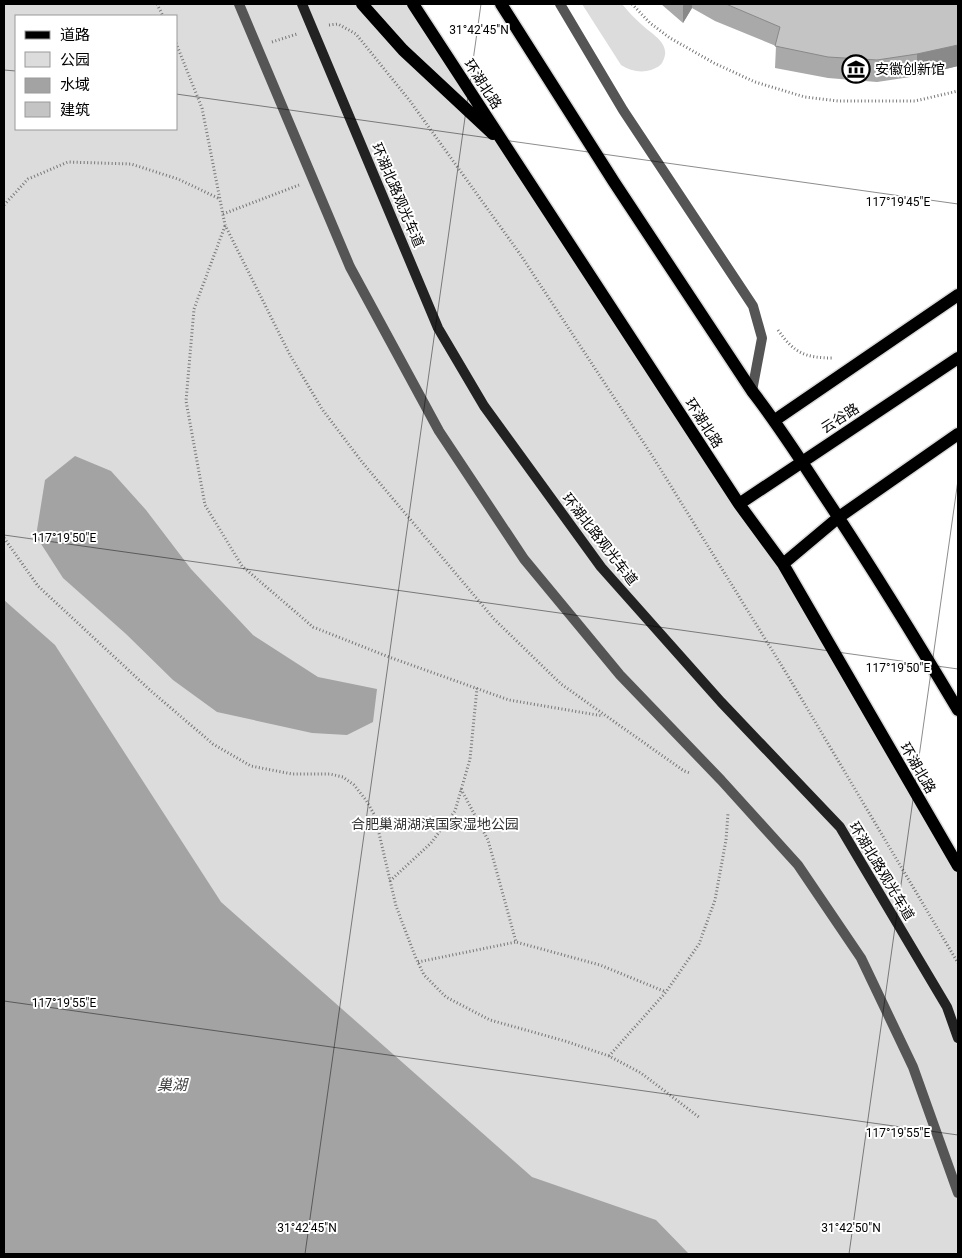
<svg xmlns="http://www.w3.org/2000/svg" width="962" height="1258" viewBox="0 0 962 1258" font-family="Roboto,'Noto Sans SC',sans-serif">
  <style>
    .green { fill: #dcdcdc; fill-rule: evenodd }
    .water { fill: #a3a3a3 }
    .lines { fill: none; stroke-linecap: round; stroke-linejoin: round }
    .primary-casing { stroke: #dbdbdb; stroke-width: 15 }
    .path { stroke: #777; stroke-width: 3; stroke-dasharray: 1 2.5; stroke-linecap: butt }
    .lane { stroke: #555; stroke-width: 10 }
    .secondary { stroke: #222; stroke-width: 10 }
    .primary { stroke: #000; stroke-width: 12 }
    .wall { fill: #a9a9a9 }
    .shaded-wall { fill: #898989 }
    .building { fill: #c4c4c4; stroke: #898989 }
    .ticks { fill: none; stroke: #000; stroke-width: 1; stroke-opacity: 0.45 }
    .labels { text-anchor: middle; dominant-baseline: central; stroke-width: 4; stroke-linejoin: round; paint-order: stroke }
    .poi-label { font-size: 14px; fill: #000; stroke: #fff; text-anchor: start }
    .street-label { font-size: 14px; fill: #000; stroke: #fff }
    .park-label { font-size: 14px; fill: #333; stroke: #fff }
    .water-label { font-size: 15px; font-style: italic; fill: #444; stroke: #fff }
    .ticks-label { font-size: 12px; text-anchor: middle; fill: #000; stroke: #fff; stroke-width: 4; stroke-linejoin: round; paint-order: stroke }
  </style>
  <rect width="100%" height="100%" fill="#fff"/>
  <!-- green -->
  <path class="green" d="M4 4H413L783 564 958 866V1254H4ZM16 16H176V129H16Z
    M582 4H622C628 11 634 18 641 24 651 34 672 43 663 61 661 66 656 68 651 70 641 73 630 71 621 65Z"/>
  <!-- water -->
  <path class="water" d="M75 456 111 471 146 510 191 569 253 635 318 677 377 689 373 722 347 735 312 733 217 712 173 680 126 634 63 578 36 536 45 480Z
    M4 600 55 645 221 902 532 1177 656 1220 689 1254H4Z"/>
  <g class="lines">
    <!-- primary casing -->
    <g class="primary-casing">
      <path id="primary" d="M362 4 403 50 493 134
        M413 4 739 504 783 564 958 866
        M501 4 614 182 752 391C777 423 799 457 821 491 869 563 914 636 958 710
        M775 420 958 295
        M739 504 958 358
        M783 564 839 517 958 434"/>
    </g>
    <!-- path -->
    <path class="path" d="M157 4 163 16
      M632 4 650 23 670 38 714 63 755 82 805 97 838 101H915L958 91
      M329 25 338 24 356 34 410 101 520 254 653 457 788 676 958 963
      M272 42 297 34
      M176 43 202 108 225 225 290 355 322 409 362 462 494 619 561 684 684 771 690 773
      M4 205 28 179 68 162 131 164 178 179 220 199
      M223 214 299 185
      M225 226 194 309 186 401 205 505 242 566 313 627 389 657 509 700 603 716
      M778 330C794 353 805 358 833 358
      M4 538 38 586 151 691 213 744 251 766 292 774H330L343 777 354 785 366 800 375 816 396 906 415 956 424 975 446 997 490 1020 565 1041 609 1056 641 1073 700 1118
      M461 789 488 840 516 942 600 965 666 992
      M390 881 431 843 455 811 470 759 477 688
      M418 962 516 942
      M609 1056 666 992 699 944 715 900 726 840 728 813"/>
    <!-- lane -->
    <path class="lane" d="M239 4 350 267 439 431 524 559 620 675 721 780 798 865 861 958 913 1067 958 1193
      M560 4 623 110 753 306 762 338 752 391"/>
    <!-- secondary -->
    <path class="secondary" d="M302 4 438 328 484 406 601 567 721 702 840 827 947 1007 958 1038"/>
    <!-- primary -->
    <use href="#primary" class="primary"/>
  </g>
  <!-- wall -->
  <path class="wall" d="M661 4H958V66L917 76 877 82 828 78 775 68 776 46 715 21 692 8 683 23Z"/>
  <!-- shaded-wall -->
  <path class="shaded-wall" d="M683 4H692V8L683 23Z
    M958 45V66L917 76V54Z"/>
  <!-- building -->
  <path class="building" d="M726 4H958V45L917 54 877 60 828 57 775 46 780 27Z"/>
  <!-- ticks -->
  <path class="ticks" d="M4 70 16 71M176 94 958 204M4 535 958 669M4 1001 958 1135M305 1254 481 4M849 1254 958 480"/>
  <!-- icons -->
  <defs>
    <g id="museum-ring" transform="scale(1.4375)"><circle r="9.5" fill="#fff" stroke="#000" stroke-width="1.5"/><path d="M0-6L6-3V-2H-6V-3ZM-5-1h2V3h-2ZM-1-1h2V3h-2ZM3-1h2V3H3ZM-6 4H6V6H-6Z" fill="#000"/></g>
  </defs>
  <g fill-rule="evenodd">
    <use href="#museum-ring" x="856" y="69"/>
  </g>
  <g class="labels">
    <!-- poi labels -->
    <g class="poi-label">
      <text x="875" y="69">安徽创新馆</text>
    </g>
    <!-- street labels -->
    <g class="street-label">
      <text transform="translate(483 84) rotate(57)">环湖北路</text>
      <text transform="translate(398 195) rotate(67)">环湖北路观光车道</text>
      <text transform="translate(840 418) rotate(-33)">云谷路</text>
      <text transform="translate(704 423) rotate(57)">环湖北路</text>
      <text transform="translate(600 539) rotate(52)">环湖北路观光车道</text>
      <text transform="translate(918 768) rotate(60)">环湖北路</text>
      <text transform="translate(882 871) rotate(59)">环湖北路观光车道</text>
    </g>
    <!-- park labels -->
    <g class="park-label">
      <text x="435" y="824">合肥巢湖湖滨国家湿地公园</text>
    </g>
    <!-- water labels -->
    <g class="water-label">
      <text x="172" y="1085">巢湖</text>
    </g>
  </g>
  <g class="ticks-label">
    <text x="479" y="34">31°42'45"N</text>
    <text x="898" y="206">117°19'45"E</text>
    <text x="64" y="542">117°19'50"E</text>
    <text x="898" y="672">117°19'50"E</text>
    <text x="64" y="1007">117°19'55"E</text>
    <text x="898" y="1137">117°19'55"E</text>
    <text x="307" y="1232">31°42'45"N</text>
    <text x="851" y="1232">31°42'50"N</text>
  </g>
  <!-- border -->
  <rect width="962" height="1258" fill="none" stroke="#000000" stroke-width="10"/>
  <!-- legend -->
  <rect x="15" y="15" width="162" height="115" fill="#ffffff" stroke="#999999"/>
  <rect x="25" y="31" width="25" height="8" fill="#000000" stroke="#999999"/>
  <text x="60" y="40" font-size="15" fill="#000000">道路</text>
  <rect x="25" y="52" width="25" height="15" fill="#dcdcdc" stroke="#999999"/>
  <text x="60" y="65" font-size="15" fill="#000000">公园</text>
  <rect x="25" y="78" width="25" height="15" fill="#a3a3a3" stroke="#999999"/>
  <text x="60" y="90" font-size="15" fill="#000000">水域</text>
  <rect x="25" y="102" width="25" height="15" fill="#c4c4c4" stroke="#999999"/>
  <text x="60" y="115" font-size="15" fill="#000000">建筑</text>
</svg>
